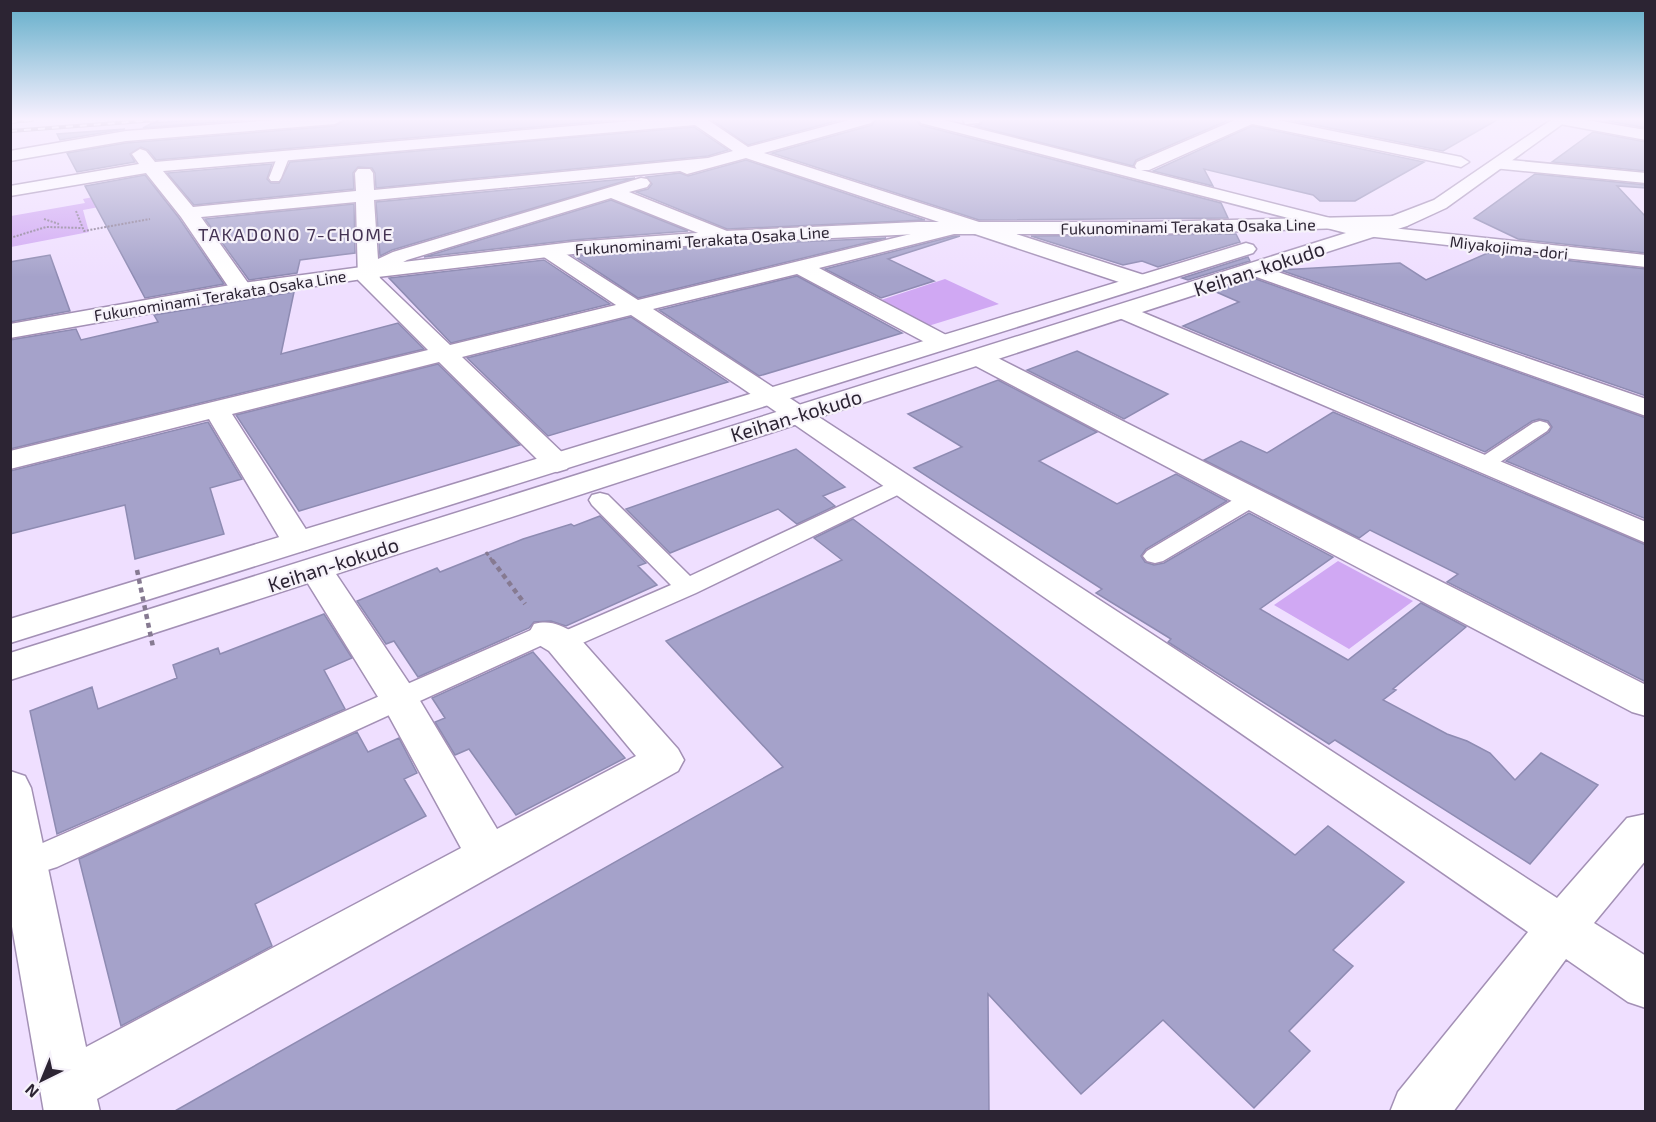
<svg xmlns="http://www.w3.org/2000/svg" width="1656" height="1122" viewBox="0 0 1656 1122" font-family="'Exo 2',sans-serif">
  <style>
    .green { fill: #d0a8f3 }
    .building { fill: #a5a2ca; stroke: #8e8bb2; stroke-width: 1.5 }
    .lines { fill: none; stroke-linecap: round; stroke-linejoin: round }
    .service-casing { stroke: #a390b5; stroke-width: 3 }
    .minor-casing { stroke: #a390b5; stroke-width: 3 }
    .tertiary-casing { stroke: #a390b5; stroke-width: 3 }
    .secondary-casing { stroke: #a390b5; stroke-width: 3 }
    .trunk-casing { stroke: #a390b5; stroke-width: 3 }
    .path-far2 { stroke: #867a91; stroke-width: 2; stroke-dasharray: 2 1.5; stroke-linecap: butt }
    .path-far1 { stroke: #867a91; stroke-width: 3; stroke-dasharray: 4 3; stroke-linecap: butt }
    .path { stroke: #867a91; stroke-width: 4.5; stroke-dasharray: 5 4; stroke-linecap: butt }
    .service { fill: #fff; fill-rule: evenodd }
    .minor { fill: #fff; fill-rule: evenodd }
    .tertiary { fill: #fff; fill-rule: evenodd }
    .secondary { fill: #fff; fill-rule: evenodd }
    .trunk { fill: #fff; fill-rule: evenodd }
    .rail-casing { stroke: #8d8198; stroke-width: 4 }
    .rail { stroke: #f6f2fa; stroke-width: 2; stroke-dasharray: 7; stroke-linecap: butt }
    .path-bridge { stroke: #867a91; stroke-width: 4.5; stroke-dasharray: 5 4; stroke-linecap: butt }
    .labels { text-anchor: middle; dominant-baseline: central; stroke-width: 4.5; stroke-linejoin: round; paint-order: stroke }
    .far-street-label { font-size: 16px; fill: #2c2433; stroke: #f6f2fa }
    .far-neighbourhood-label { font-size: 18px; letter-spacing: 1.5px; fill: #443353; stroke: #f6f2fa }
    .street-label { font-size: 20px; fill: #2c2433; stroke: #f6f2fa }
  </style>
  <rect width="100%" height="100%" fill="#efdfff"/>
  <!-- green -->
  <path class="green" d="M155 185 163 195 83 210 89 232 11 247V216L85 203 83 199Z
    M945 279 999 304 925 327 878 301Z
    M1338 561 1413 601 1349 649 1274 605Z"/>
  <!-- building -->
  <path class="building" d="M192 120H244L143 128 152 123Z
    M344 120H616L156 160 148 150 141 147 130 154 135 162 77 172 67 153 126 143 335 126Z
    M712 120H840L748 145Z
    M875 120H917L920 125 1221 203 1228 218 979 220 772 153 872 125Z
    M983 120H1229L1136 160 1133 166 975 126 981 124Z
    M1290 120H1497L1443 151Z
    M1610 120H1646V128L1608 121Z
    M1252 126 1424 162 1355 201H1320L1313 195 1204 169 1213 186 1153 171Z
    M694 127 728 150 708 156 376 188 375 173 372 168 358 167 353 173 354 189 194 205 167 173 272 164 267 179 271 183H279L290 162Z
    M125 129 60 140 57 134Z
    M1593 132 1646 142V171L1552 162Z
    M746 160 925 220 727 229 636 192 648 189 652 184 646 177 680 173 688 176Z
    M1535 174 1646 185V188L1617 186 1646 217V253L1518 239 1474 218Z
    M145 175 179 218 224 284 145 298 85 186Z
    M635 178 392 250 380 256 376 202Z
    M611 200 688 231 573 240 424 257Z
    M354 204 355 253 300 260 297 273 249 280 205 219Z
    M1236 234 1240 242 1158 267 1142 261 1123 265 1031 236Z
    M954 236H960L888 259 934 281 881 298 825 269Z
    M886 238 638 298 574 256 725 245Z
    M1490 252 1646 269V396L1280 270 1400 263 1426 280Z
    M50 255 70 311 10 322V262Z
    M1248 257 1250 261 1188 280 1182 278Z
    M544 260 610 304 451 343 389 278Z
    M797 276 902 333 759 376 659 310Z
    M1253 278 1646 418V519L1506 461 1549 432 1552 427 1548 421 1539 419 1532 421 1485 452 1183 326 1239 302 1214 291Z
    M294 292 281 354 398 323 424 349 10 449V340L76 329 81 340 158 322 154 315Z
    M631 317 728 382 548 436 467 358Z
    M1077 351 1168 394 1124 419 1027 370Z
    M438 364 520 445 299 511 236 415Z
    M998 380 1097 432 1039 461 1117 504 1176 474 1227 501 1146 549 1141 556 1145 562 1154 565 1164 563 1249 513 1333 557 1260 609 1348 660 1421 603 1466 627 1393 689 1396 690 1383 700 1447 734 1467 741 1490 753 1515 780 1541 753 1598 785 1530 864 1335 740 1329 744 1168 642 1171 639 1096 593 1102 589 914 468 962 447 908 414Z
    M1333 412 1646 545V682L1447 582 1458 574 1370 530 1359 538 1204 460 1241 441 1267 453Z
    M208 422 242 479 210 488 224 534 135 559 125 505 10 534V471Z
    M796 449 845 487 823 496 835 506 797 524 778 509 670 553 626 509Z
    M600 516 646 563 638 566 657 585 566 626 551 621 534 622 529 628 418 677 394 641 386 644 357 601 437 568 440 572 523 539 571 524 574 526Z
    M853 519 1295 855 1328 826 1404 882 1333 950 1353 966 1289 1031 1310 1051 1254 1108 1163 1020 1081 1094 988 994 989 1112H173L783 767 666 641 842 560 814 538Z
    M324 614 352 658 324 670 345 709 57 834 30 711 92 687 98 709 177 678 173 665 218 648 220 654Z
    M533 652 625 758 516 815 469 749 455 755 435 722 445 718 432 698Z
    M357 732 368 752 399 738 417 773 404 779 426 816 255 904 272 946 121 1026 79 859Z"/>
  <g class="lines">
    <!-- service casing -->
    <g class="service-casing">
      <path id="service" d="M284 151 290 155 281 178 279 181H271L269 178 278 155Z
        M1540 421 1547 423 1550 427 1547 431 1491 468 1484 470 1477 468 1473 464 1477 460 1533 423Z
        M900 478 908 480 911 485 908 490 696 593 571 648 562 651 553 648 549 642 57 867 25 877 13 873 10 859 13 853 38 845 538 627 547 624 556 627 560 633 671 585 592 505 589 500 592 495 600 493 608 495 690 576Z
        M1251 492 1259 494 1262 499 1259 504 1163 561 1155 563 1147 561 1143 556 1147 551 1243 494Z"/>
    </g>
    <!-- minor casing -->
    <g class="minor-casing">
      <path id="minor" d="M275 120H342L335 124 126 141 10 161V151L126 131Z
        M643 120H708L748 147 849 120H873L871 123 764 153 1147 276 1150 281 1147 286 1139 287 1131 286 966 231 819 268 950 337 954 342 950 347 942 349 934 347 797 274 653 309 1557 898 1627 818 1646 814V860L1594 923 1646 956V1008L1628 1002 1566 959 1453 1112H1390L1398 1092 1528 932 739 386 631 315 462 357 567 457 571 463 567 469 557 472 547 469 439 362 232 414 314 542 309 549 298 552 287 549 282 542 209 419 10 469V451L428 350 358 280 356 202 201 217 253 290 250 295 242 297 234 295 181 217 146 173 10 196V186L139 164 132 154 140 149 146 151 155 162ZM695 125 733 151 708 158 374 190 373 173 370 169H358L355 173 356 191 193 207 163 171ZM746 158 948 225 638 300 555 247H541L538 251 541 255 616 305 450 345 380 278 379 275 407 260 611 198 718 241H732L735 237 732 233 629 192 647 187 650 183 647 179 641 178 393 252 378 259 374 200 680 171 687 174Z
        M963 120H981L979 123 965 124Z
        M1235 120H1278L1461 157 1469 162 1461 167 1252 124 1149 170H1137L1135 166 1137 162Z
        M1553 120H1586L1646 130V140L1560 124Z
        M1499 159 1646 173V183L1493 168 1491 164Z
        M1125 305 1646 522V543L1117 317 1114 312 1117 307Z
        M979 351 988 353 1646 685V716L1632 712 970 363 967 358 970 353Z
        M316 559 328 562 413 689 497 829 636 756 549 651 534 642 529 633 534 624C551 620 560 625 575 633L678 749 684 760 678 771 97 1099 100 1112H44L10 915V771L25 776 31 788 86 1047 461 848 383 705 299 569 304 562Z"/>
    </g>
    <!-- tertiary casing -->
    <g class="tertiary-casing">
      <path id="tertiary" d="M1373 226 1646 255V267L1366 236 1363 232 1366 228Z
        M1255 264 1646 399V416L1248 274 1244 270 1248 266Z"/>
    </g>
    <!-- secondary casing -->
    <g class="secondary-casing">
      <path id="secondary" d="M1400 216 1407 218 1410 222 1407 226 1148 234H918L725 243 573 254 369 278 242 297 10 338V324L242 283 369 266 573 242 725 231 918 222H1148Z"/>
    </g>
    <!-- trunk casing -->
    <g class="trunk-casing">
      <path id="trunk" d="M919 120H944L1330 218 1369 225 1434 200 1551 120H1568L1446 208 1407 226 10 680V653L1346 233 921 123Z
        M1246 243 1253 245 1256 249 1253 253 10 643V619Z"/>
    </g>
    <!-- path-far2 -->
    <path class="path-far2" d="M76 211 84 231 150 219
      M44 219 59 224
      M10 238 46 227 82 228"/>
    <!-- path-far1 -->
    <path class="path-far1" d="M486 552 493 562"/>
    <!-- path -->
    <path class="path" d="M492 560 525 604"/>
    <!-- service -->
    <use href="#service" class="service"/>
    <!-- minor -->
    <use href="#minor" class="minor"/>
    <!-- tertiary -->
    <use href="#tertiary" class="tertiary"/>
    <!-- secondary -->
    <use href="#secondary" class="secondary"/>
    <!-- trunk -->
    <use href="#trunk" class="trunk"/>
    <!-- rail casing -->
    <g class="rail-casing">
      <path id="rail" d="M10 122 32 120
        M10 131 157 120"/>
    </g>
    <!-- rail -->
    <use href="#rail" class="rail"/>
    <!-- path-bridge -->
    <path class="path-bridge" d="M137 570 153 647"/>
  </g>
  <!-- sky -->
  <linearGradient id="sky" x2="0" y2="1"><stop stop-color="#61adc9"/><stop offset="0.43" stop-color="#f8f1ff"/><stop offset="1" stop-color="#f8f1ff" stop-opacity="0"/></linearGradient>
  <rect width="1656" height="277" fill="url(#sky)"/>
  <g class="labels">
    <!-- far-street labels -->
    <g class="far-street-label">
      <text transform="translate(1188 226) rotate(-1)">Fukunominami Terakata Osaka Line</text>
      <text transform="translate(702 240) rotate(-4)">Fukunominami Terakata Osaka Line</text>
      <text transform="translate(1509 247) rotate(6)">Miyakojima-dori</text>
      <text transform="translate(220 295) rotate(-9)">Fukunominami Terakata Osaka Line</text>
    </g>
    <!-- far-neighbourhood labels -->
    <g class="far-neighbourhood-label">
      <text x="296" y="234">TAKADONO 7-CHOME</text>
    </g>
    <!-- street labels -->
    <g class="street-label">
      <text transform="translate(1259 268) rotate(-18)">Keihan-kokudo</text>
      <text transform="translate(796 415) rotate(-17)">Keihan-kokudo</text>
      <text transform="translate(333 564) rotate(-18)">Keihan-kokudo</text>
    </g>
  </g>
  <!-- border -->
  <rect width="1656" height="1122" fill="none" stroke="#2c2433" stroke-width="24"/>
  <!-- north arrow -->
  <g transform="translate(42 1080) rotate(223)" stroke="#f6f2fa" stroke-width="4.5" paint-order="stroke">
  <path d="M0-4.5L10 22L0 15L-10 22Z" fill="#2c2433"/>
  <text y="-9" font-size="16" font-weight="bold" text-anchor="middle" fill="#2c2433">N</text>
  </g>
</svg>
